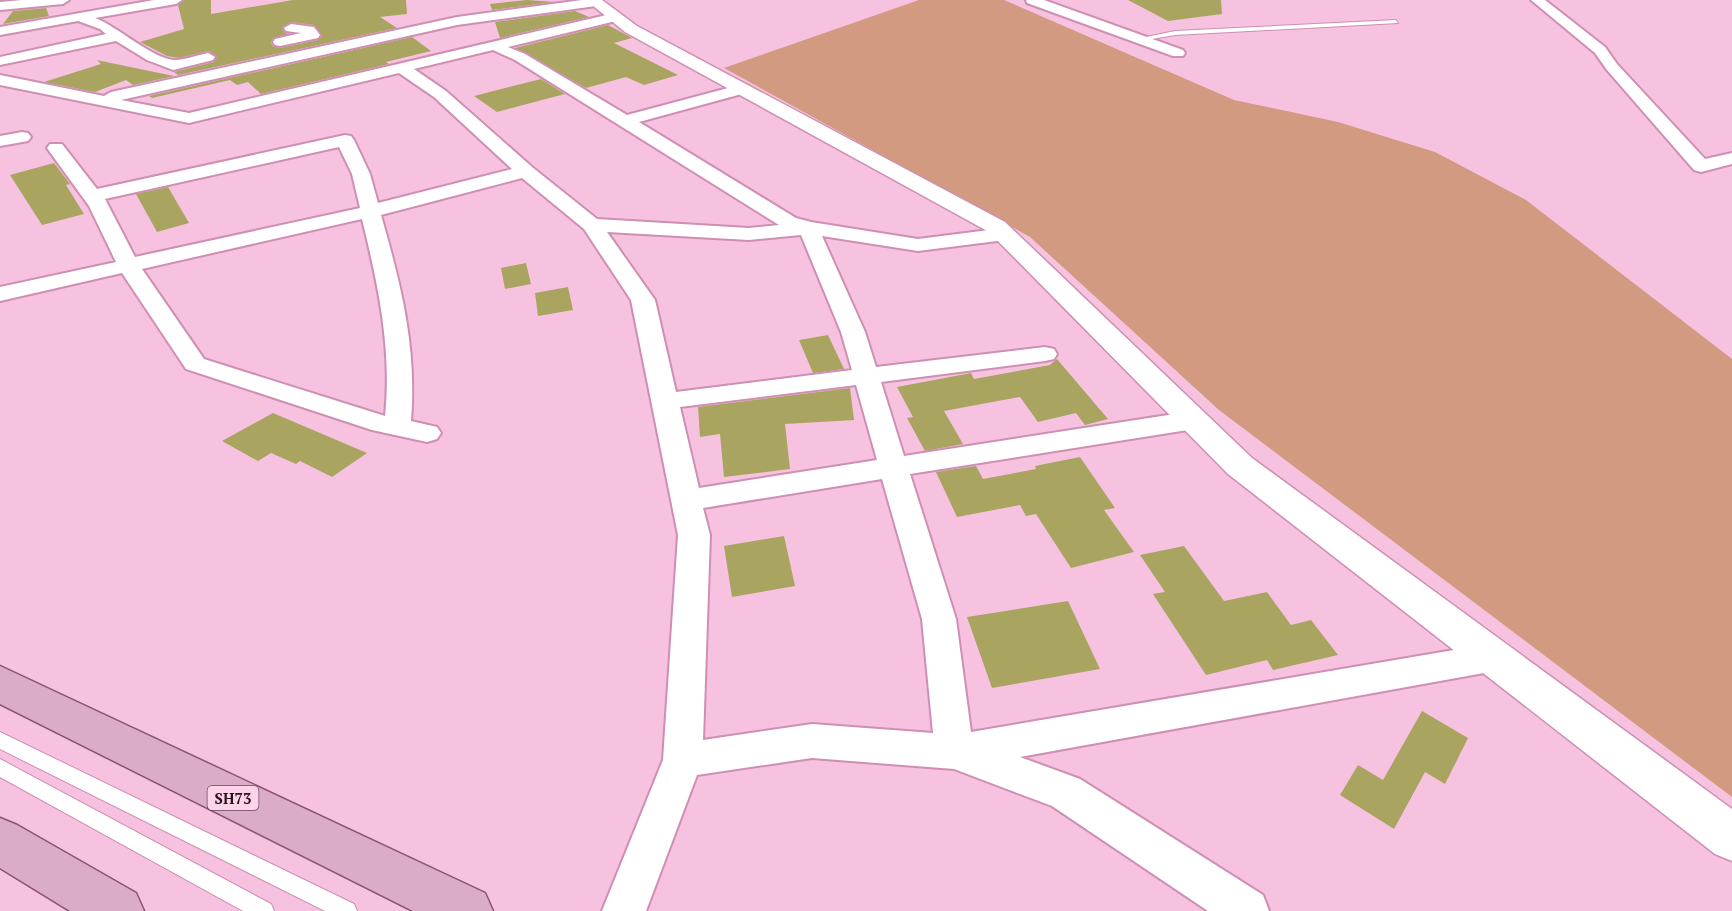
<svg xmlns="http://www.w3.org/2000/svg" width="1732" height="911" viewBox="0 0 1732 911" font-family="'PT Serif',serif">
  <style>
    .green { fill: #d19a81 }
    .building { fill: #a9a561; fill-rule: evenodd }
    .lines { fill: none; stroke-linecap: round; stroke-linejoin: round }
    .lane-casing { stroke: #ce8fb2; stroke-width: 2 }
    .street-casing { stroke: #ce8fb2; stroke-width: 4 }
    .secondary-casing { stroke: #ce8fb2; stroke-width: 3 }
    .primary-casing { stroke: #8c5274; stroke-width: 3 }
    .lane { fill: #fff; fill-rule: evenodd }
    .street { fill: #fff; fill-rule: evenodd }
    .secondary { fill: #fff; fill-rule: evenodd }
    .primary { fill: #daacc7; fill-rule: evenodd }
    .labels { text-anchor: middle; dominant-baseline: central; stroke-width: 4.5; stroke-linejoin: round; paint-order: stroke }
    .shield { fill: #fcd3e9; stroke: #684b5c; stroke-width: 1.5 }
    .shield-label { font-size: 15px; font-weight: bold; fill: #29111f }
  </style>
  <rect width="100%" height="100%" fill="#f7c2df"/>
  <!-- green -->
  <path class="green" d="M919 0H1004L1234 100 1338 122 1435 152 1526 200 1732 359V797L1219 410 1030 237 724 68Z"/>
  <!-- building -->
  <path class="building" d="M184 0H211V14L293 0H406L407 14 380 17 397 28 178 75 174 72 214 62 217 56 208 51 179 58 167 56 140 42 184 29 178 5ZM291 22 314 25 322 36 318 40 280 48 273 46 271 43 273 38 288 34 284 32 282 27Z
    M527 0 554 2 492 10 490 4Z
    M1128 0H1221L1222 14 1168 21Z
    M46 8 49 16 3 24 13 11Z
    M575 11 589 17 500 38 495 22Z
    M608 25 632 38 614 43 678 75 644 85 626 77 586 88 515 48Z
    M412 37 431 51 386 62 389 64 261 94 248 82 237 85 230 80 152 98 149 96Z
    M97 60 106 62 174 76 133 85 126 80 95 92 44 82 101 64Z
    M541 79 565 94 497 112 474 96Z
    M54 163 70 184 66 185 84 214 42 225 10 175Z
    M168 187 189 223 157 232 136 194Z
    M526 263 531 284 505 289 501 268Z
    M568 287 573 310 538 316 535 293Z
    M828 335 844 369 813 373 799 340Z
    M1057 359 1108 419 1085 425 1076 413 1038 422 1020 397 944 411 963 444 925 451 907 418 913 417 897 387 971 373 974 379 1050 365Z
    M850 388 854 420 785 424 790 469 724 477 720 434 700 437 698 407Z
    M273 413 367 453 332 477 300 461 296 464 271 453 258 461 222 441Z
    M1080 457 1115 508 1104 510 1134 552 1071 568 1036 514 1026 516 1020 505 957 517 936 472 976 466 983 479 1036 469 1035 466Z
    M784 536 795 586 732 597 724 546Z
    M1184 546 1224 601 1267 592 1291 625 1311 620 1338 655 1273 670 1267 660 1206 675 1153 594 1165 592 1140 555Z
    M1068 601 1100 669 992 688 967 617Z
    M1422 711 1468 738 1445 784 1425 772 1394 829 1340 795 1358 765 1383 780Z"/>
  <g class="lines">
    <!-- lane casing -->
    <g class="lane-casing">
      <path id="lane" d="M1396 20 1398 23 1175 35 1140 41 1137 39 1175 31Z
        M0 732 354 904 357 911H325L0 749Z
        M0 759 271 904 274 911H243L0 777Z"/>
    </g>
    <!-- street casing -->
    <g class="street-casing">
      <path id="street" d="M22 0H69L63 4 0 10V2Z
        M154 0H182L176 4 95 18C117 26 154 60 175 60 185 60 198 55 208 53L215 57 213 60 173 70 147 60 116 41 0 65V57L106 34 100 29 78 21 0 35V27Z
        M582 0H601L602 2 596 6 457 25 121 100 189 113 615 13 620 14 622 17 620 20 508 47 525 54 627 115 743 84 749 86 751 89 749 92 639 122 796 218 811 222 918 239 1005 228 1012 230 1015 234 1012 238 1005 240 918 251 822 236 865 332 876 367 1045 347 1054 349 1057 354 1054 359 1045 361 881 382 904 456 1194 411 1204 414 1208 420 1204 426 1194 429 910 474 956 619 971 732 1495 643 1508 647 1513 657 1508 667 1495 671 1020 757 1080 779 1263 895 1269 911H1208L1052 806 954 769 812 758 697 775 646 911H602L663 760 678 535 631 300 584 229 522 178 381 215C401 285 417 347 411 421L437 427 441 433 437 439 427 442 372 430 186 369 122 273 0 301V287L116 262 89 206 47 148 50 144H62L97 189 345 135 351 136 354 140 370 174 378 203 512 169 434 97 399 73 189 123 0 85V75L104 96 111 92 457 17ZM493 50 515 60 779 225 749 228 597 219 532 167 446 91 414 69ZM339 147 352 174 360 208 135 257 105 199ZM362 219C378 284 392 349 385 416L204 359 142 269ZM607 232 749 240 801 235 841 332 852 370 676 392 655 300ZM856 385 877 460 699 488 680 407ZM882 479 922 619 933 733 812 724 703 740 710 535 703 508Z
        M1026 0H1044L1183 50 1185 53 1183 56H1173L1027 3Z
        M1531 0H1545L1605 47 1617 64 1705 159 1732 153V164L1701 172 1694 170 1607 70 1595 53Z
        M291 24 314 27 320 35 318 38 280 46 275 45 273 42 275 39 301 33 286 31 284 28Z
        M22 132 28 133 31 137 28 141 0 146V136Z"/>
    </g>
    <!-- secondary casing -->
    <g class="secondary-casing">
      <path id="secondary" d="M586 0H602L637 26 1005 222 1252 458 1732 809V861L1715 854 1228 474 989 232 625 32Z"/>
    </g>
    <!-- primary casing -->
    <g class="primary-casing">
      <path id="primary" d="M0 666 485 893 493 911H413L0 704Z
        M0 818 17 825 136 893 144 911H70L0 868Z"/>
    </g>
    <!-- lane -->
    <use href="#lane" class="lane"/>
    <!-- street -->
    <use href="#street" class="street"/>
    <!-- secondary -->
    <use href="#secondary" class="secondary"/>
    <!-- primary -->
    <use href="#primary" class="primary"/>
  </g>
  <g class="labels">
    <!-- shield labels -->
    <rect class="shield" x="207.5" y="786" width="51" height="24" rx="4.5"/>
    <g class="shield-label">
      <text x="233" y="798">SH73</text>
    </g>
  </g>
</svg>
